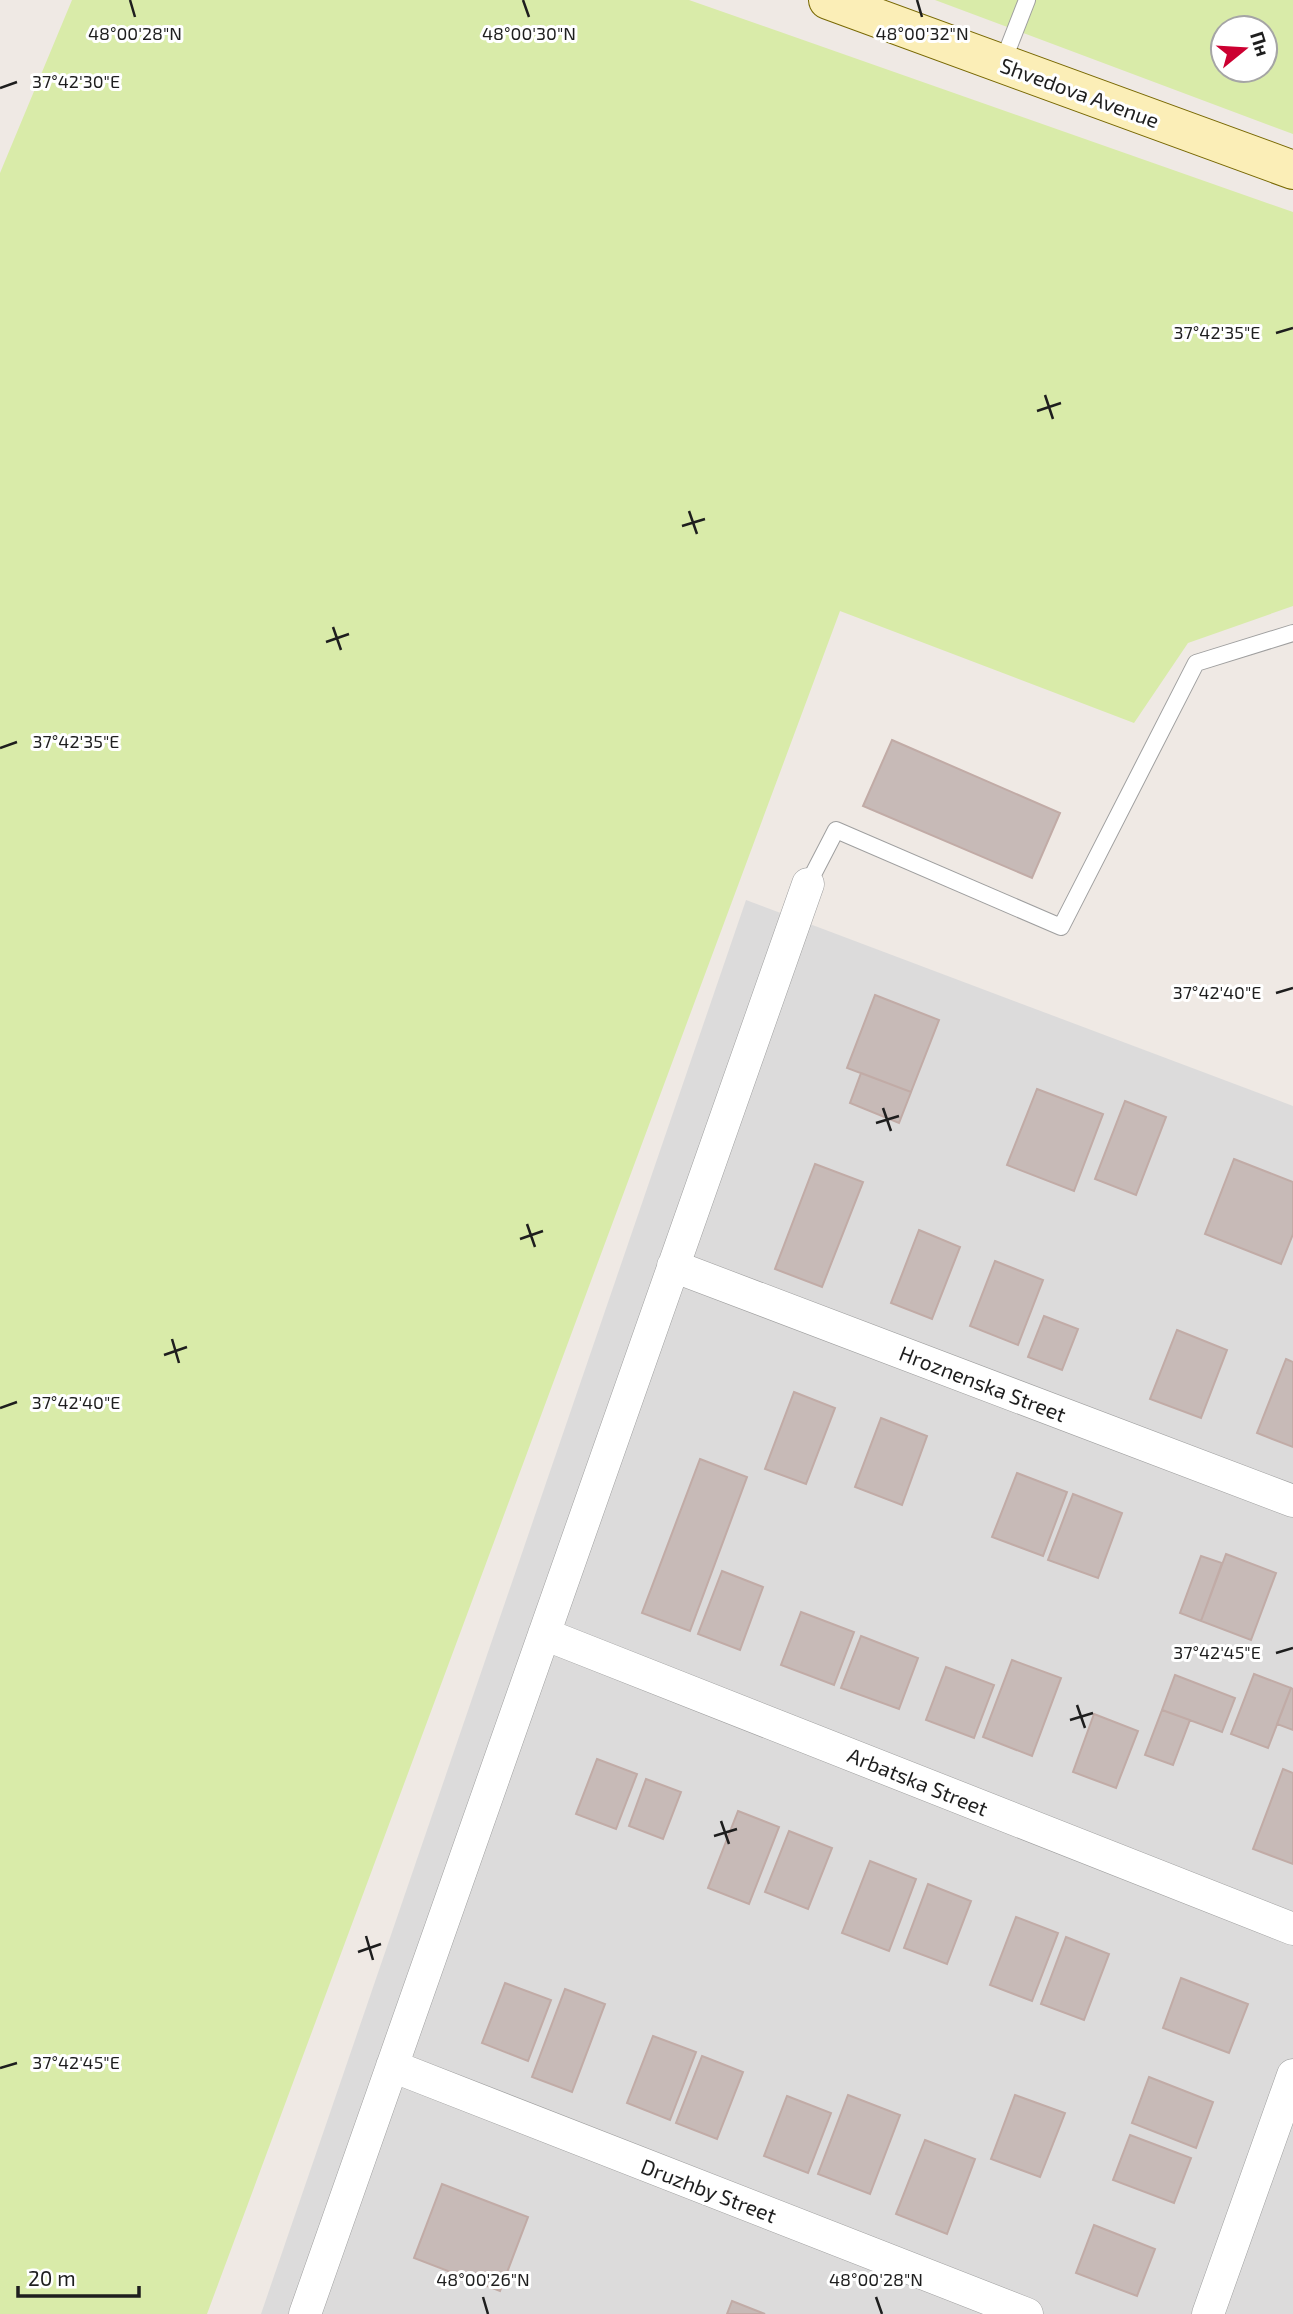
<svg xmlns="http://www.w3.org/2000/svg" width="1293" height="2314" viewBox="0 0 1293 2314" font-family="'Exo 2',sans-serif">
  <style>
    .residential { fill: #dcdbdb }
    .grass { fill: #d9eba9; fill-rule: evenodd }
    .building { fill: #c7bab7; stroke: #c1aba6; stroke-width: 2 }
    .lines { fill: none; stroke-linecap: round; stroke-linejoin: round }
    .lane-casing { stroke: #9f9f9f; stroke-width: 18 }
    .street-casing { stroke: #9f9f9f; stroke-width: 33 }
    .secondary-casing { stroke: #786803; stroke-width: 40 }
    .lane { stroke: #fff; stroke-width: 16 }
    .street { stroke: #fff; stroke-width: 32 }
    .secondary { stroke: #fbeeb7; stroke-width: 38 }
    .ticks { fill: none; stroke: #1e1e1e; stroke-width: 2.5 }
    .labels { text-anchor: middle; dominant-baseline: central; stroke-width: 6; stroke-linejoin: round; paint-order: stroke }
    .street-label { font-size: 21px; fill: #1e1e1e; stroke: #fff }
    .ticks-label { font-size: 18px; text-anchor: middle; fill: #1e1e1e; stroke: #fff; stroke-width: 6; stroke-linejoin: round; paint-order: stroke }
  </style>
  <rect width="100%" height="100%" fill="#efe9e4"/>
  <!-- residential -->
  <path class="residential" d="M746 900 1293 1106V2314H261Z"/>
  <!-- grass -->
  <path class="grass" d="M72 0H689L1293 212V606L1188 643 1134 723 840 611 207 2314H0V173Z
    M935 0H1293V134ZM1223 28H1265V70H1223Z"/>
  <!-- building -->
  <path class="building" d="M892 740 1060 813 1032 878 863 806Z
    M875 995 939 1020 911 1092 847 1068Z
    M861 1073 911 1092 899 1123 850 1103Z
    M1037 1089 1103 1114 1074 1191 1007 1165Z
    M1125 1101 1166 1117 1136 1195 1095 1179Z
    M1234 1159 1293 1182V1234L1281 1264 1205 1234Z
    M815 1164 863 1182 822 1287 775 1269Z
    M919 1230 960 1247 932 1319 891 1303Z
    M995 1261 1043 1280 1018 1345 970 1326Z
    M1044 1316 1078 1329 1062 1370 1028 1357Z
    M1177 1330 1227 1350 1201 1418 1150 1399Z
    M1286 1359 1293 1362V1447L1257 1433Z
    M794 1392 835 1408 806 1484 765 1469Z
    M881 1418 927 1436 902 1505 855 1487Z
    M700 1459 747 1477 690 1631 642 1613Z
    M1017 1473 1067 1492 1043 1556 992 1537Z
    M1073 1494 1122 1513 1098 1578 1048 1560Z
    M1226 1554 1276 1573 1251 1640 1201 1621Z
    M1201 1556 1222 1563 1201 1621 1180 1613Z
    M722 1571 763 1587 740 1650 698 1634Z
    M801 1612 854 1632 834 1685 781 1665Z
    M861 1636 918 1658 899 1709 841 1688Z
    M1012 1660 1061 1678 1032 1756 983 1737Z
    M946 1667 994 1685 974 1738 926 1720Z
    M1254 1674 1291 1688 1268 1748 1231 1734Z
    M1175 1675 1235 1698 1222 1732 1162 1710Z
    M1291 1688 1293 1689V1730L1277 1724Z
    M1162 1710 1190 1720 1173 1765 1145 1755Z
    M1094 1714 1138 1731 1116 1788 1073 1772Z
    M597 1759 637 1774 616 1829 576 1814Z
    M1283 1769 1293 1773V1864L1253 1849Z
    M646 1779 681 1792 663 1839 629 1826Z
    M738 1811 779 1827 749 1904 708 1888Z
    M789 1831 832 1848 808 1909 765 1892Z
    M870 1861 916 1879 889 1951 842 1933Z
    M928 1884 971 1901 947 1964 904 1948Z
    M1016 1917 1058 1933 1032 2001 990 1985Z
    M1066 1937 1109 1954 1084 2020 1041 2004Z
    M1181 1978 1248 2004 1229 2053 1163 2028Z
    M505 1983 551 2000 528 2061 482 2043Z
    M565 1989 605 2004 572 2092 532 2077Z
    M653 2036 696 2052 670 2120 627 2103Z
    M702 2056 743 2072 717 2139 676 2123Z
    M1149 2077 1213 2102 1196 2148 1132 2123Z
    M848 2095 900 2115 870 2194 818 2174Z
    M1015 2095 1065 2113 1040 2177 991 2159Z
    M787 2096 831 2113 808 2173 764 2156Z
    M1130 2135 1191 2158 1174 2203 1113 2180Z
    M925 2140 975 2159 947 2234 896 2214Z
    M442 2184 528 2217 500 2291 414 2258Z
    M1094 2225 1155 2249 1137 2296 1076 2273Z
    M732 2301 765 2314H727Z"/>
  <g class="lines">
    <!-- lane casing -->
    <g class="lane-casing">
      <path id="lane" d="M1002 64 1027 0
        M808 884 836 830 1061 927 1196 663 1293 633"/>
    </g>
    <!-- street casing -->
    <g class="street-casing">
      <path id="street" d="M673 1266 1293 1501
        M544 1634 1293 1929
        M392 2066 1027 2314
        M305 2314 808 884
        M1208 2314 1293 2075"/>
    </g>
    <!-- secondary casing -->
    <g class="secondary-casing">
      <path id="secondary" d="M828 0 1293 170"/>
    </g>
    <!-- lane -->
    <use href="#lane" class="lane"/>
    <!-- street -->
    <use href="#street" class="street"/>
    <!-- secondary -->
    <use href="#secondary" class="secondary"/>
  </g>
  <!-- ticks -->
  <path class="ticks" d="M130 0 135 17M523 0 529 17M917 0 922 17M0 88 17 82M1276 333 1293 328M1045 395 1053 419M1037 411 1061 403M689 511 697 534M682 526 705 519M333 627 341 650M326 642 349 634M0 748 17 742M1276 993 1293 988M883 1108 891 1131M876 1123 899 1116M527 1224 535 1247M520 1239 543 1231M172 1339 179 1363M164 1355 187 1347M0 1408 17 1402M1276 1653 1293 1648M1077 1705 1085 1728M1070 1720 1093 1713M721 1821 729 1844M714 1836 737 1829M366 1936 373 1960M358 1952 381 1944M0 2068 17 2063M483 2297 488 2314M876 2297 882 2314"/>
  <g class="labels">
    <!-- street labels -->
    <g class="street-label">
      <text transform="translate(1080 92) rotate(20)">Shvedova Avenue</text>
      <text transform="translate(983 1383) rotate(21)">Hroznenska Street</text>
      <text transform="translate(918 1781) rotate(22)">Arbatska Street</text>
      <text transform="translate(709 2190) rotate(21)">Druzhby Street</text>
    </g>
  </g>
  <g class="ticks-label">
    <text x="135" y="40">48°00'28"N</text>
    <text x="529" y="40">48°00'30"N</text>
    <text x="922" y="40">48°00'32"N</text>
    <text x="76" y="88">37°42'30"E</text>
    <text x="1217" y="339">37°42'35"E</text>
    <text x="76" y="748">37°42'35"E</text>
    <text x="1217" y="999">37°42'40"E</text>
    <text x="76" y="1409">37°42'40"E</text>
    <text x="1217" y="1659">37°42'45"E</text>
    <text x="76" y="2069">37°42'45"E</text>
    <text x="483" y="2286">48°00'26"N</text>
    <text x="876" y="2286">48°00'28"N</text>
  </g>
  <!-- north arrow -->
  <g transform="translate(1244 49) rotate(72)"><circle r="33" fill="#ffffff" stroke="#a5a5a5" stroke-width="2"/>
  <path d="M0-5L12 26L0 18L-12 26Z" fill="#cc0031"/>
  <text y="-10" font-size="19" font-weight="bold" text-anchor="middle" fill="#1e1e1e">Пн</text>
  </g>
  <!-- scale -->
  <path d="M18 2286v10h121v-10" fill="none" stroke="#1e1e1e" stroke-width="3.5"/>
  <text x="28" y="2286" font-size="21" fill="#1e1e1e" stroke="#ffffff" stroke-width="5" paint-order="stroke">20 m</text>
</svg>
